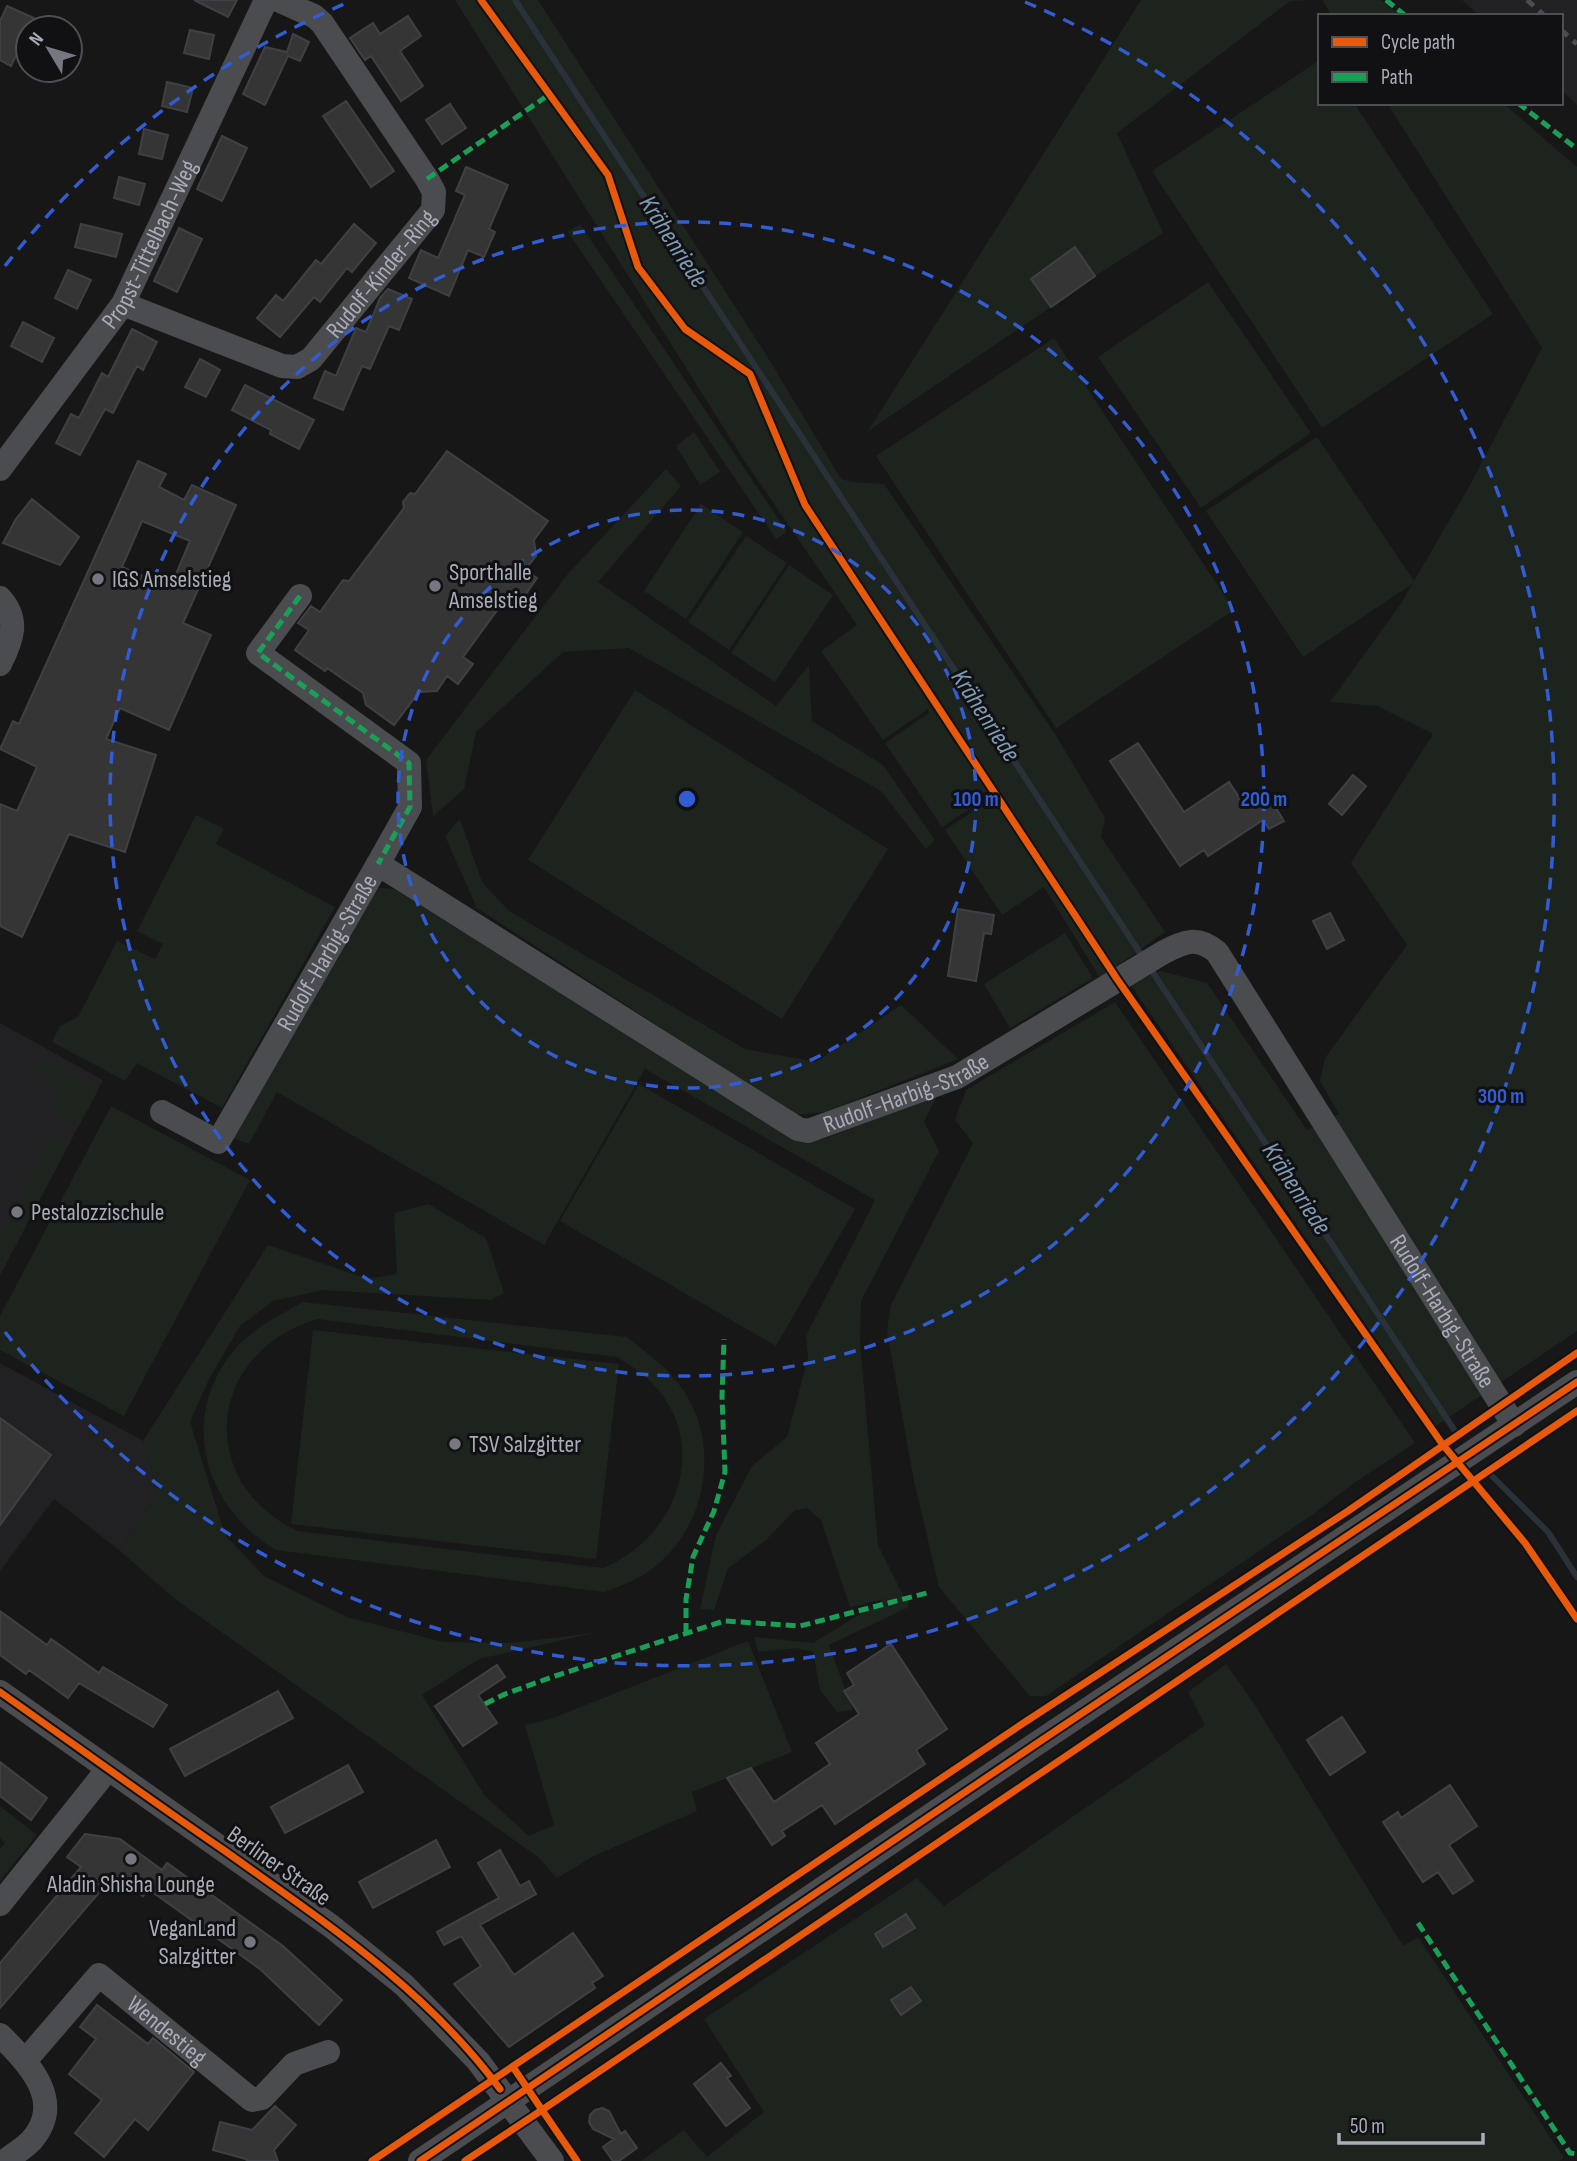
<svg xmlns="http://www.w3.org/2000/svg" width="1577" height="2161" viewBox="0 0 1577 2161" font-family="'Sofia Sans Condensed',sans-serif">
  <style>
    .built { fill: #212123 }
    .green { fill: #1d241e; fill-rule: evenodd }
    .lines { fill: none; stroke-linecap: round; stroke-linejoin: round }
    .stream { stroke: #2a3239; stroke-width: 6 }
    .building { fill: #353536; stroke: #3f4043; stroke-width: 2; fill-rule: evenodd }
    .minor { stroke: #4b4c50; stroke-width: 24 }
    .rail { stroke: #4b4c4f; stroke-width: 5; stroke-dasharray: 9 7; stroke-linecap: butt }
    .quiet { stroke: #1a9f57; stroke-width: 5; stroke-dasharray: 10 5; stroke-linecap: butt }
    .cycleway-casing { stroke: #111113; stroke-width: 11 }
    .cycleway { stroke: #e8590c; stroke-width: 7 }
    .ring { fill: none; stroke: #325cd3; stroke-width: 3.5; stroke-dasharray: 12 9 }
    .poi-dot { fill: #757880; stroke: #111113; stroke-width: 2.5 }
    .labels { text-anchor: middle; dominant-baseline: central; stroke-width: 6; stroke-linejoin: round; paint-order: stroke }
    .street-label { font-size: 24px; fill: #a8adb8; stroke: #111113 }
    .poi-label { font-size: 24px; fill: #a8adb8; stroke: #111113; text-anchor: start }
    .water-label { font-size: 26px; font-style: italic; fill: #7f9bb3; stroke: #111113 }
    .centre { fill: #325cd3; stroke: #111113; stroke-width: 3.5 }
    .ring-label { font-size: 21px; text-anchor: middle; font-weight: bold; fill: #325cd3; stroke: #111113; stroke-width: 6; stroke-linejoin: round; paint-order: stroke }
  </style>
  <rect width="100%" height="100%" fill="#171717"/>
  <!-- built -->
  <path class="built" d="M1462 0H1577V105L1561 90V16H1480Z
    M0 1023 103 1080 0 1275Z
    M0 1363 143 1441 158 1493 119 1550 54 1499 0 1571Z"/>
  <!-- green -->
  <path class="green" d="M455 0H538L765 353 841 479 852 482 884 484 1057 737 1105 818 1101 837 1165 932 1100 978 1044 887 1002 915 945 830 987 802 986 798 942 827 885 743 929 713 928 709 883 740 821 651 857 625 742 457Z
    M1141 0H1314L1290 1 1117 133 1163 233 1095 276 1075 248 1031 279 1051 307 868 431Z
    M1322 0H1381L1401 16H1332Z
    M1320 60V103H1354L1493 314 1322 428 1152 171Z
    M1387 103H1503L1577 167V1331L1436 1426 1130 984 1161 971 1207 983 1307 1130 1339 1114 1320 1081 1325 1058 1407 945 1351 863 1433 734 1377 706 1330 702 1402 602 1412 584 1303 657 1206 511 1317 437 1414 581 1470 485 1542 348Z
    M580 224 787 532 776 539 568 232Z
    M1208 282 1311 433 1201 508 1098 357Z
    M1054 338 1234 610 1056 728 876 456Z
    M694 432 720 472 700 485 676 446Z
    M666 469 681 486 598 582 776 706 809 665 812 721 883 765 935 840 926 849 881 791 629 648 563 652 476 732 464 789 433 816 426 760 567 575Z
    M701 504 743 532 686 619 644 591Z
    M746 536 787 563 729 650 688 622Z
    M789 565 833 595 775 682 731 653Z
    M635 690 888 849 782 1019 528 860Z
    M196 815 224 829 216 844 335 907 222 1108 137 1063 125 1081 52 1042 60 1026 78 1017 117 941 155 959 163 944 137 931Z
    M460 819 482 882 509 911 745 1049 816 1062 901 1005 958 1059 825 1112 795 1115 477 908 445 836Z
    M372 887 394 889 794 1138 821 1140 937 1096 924 1122 939 1151 861 1301 860 1344 878 1545 909 1607 829 1645 853 1710 837 1712 820 1690 813 1652 796 1648 758 1652 754 1637 813 1643 885 1599 850 1607 821 1520 807 1508 795 1510 766 1540 728 1568 714 1610 700 1609 716 1535 752 1466 787 1437 808 1358 806 1336 875 1200 645 1069 544 1245 277 1092 249 1144 230 1137Z
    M1065 933 1093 978 1010 1028 984 984Z
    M1115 1002 1415 1443 1354 1483 1312 1515 1046 1696H1030L939 1587 914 1481 887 1331 891 1305 973 1143 955 1120 966 1090Z
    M39 1057 98 1090 79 1126 53 1111 59 1090 38 1072Z
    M639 1084 855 1209 776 1346 560 1221Z
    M111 1106 250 1180 124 1416 0 1350V1316Z
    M50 1138 67 1148 0 1275V1232Z
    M428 1204 486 1238 504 1293 491 1300 323 1290 273 1301 240 1326 209 1379 190 1422 225 1535 264 1576 347 1617 443 1642 511 1643 594 1633 479 1659 422 1695 485 1796 529 1836 554 1825 525 1725 550 1719 748 1641 792 1752 692 1792 697 1811 594 1856 557 1878 538 1857 175 1599 119 1550 158 1493 143 1441 268 1245 368 1279 397 1274 394 1213Z
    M303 1302 626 1337C647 1352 669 1369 684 1391 721 1448 706 1528 652 1569 637 1580 621 1586 604 1592L276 1550C203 1507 177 1414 237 1347 255 1327 280 1315 303 1302ZM318 1319 617 1357C628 1364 639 1370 648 1379 713 1440 679 1537 603 1568L298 1531C193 1482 208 1350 318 1319Z
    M313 1330 619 1364 596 1559 291 1524Z
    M1226 1664 1253 1702 1403 1946 1418 1937 1564 2158 1559 2161H641L684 2130 707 2157 764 2112 704 2019 917 1878 944 1906 1205 1725 1188 1692Z
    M0 1806 37 1835 0 1881V1849L5 1843 0 1838Z"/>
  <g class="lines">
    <!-- stream -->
    <path class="stream" d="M515 0 1144 959
      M1150 968 1455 1431
      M1490 1474 1548 1532 1577 1577"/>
  </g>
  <!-- building -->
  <path class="building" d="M194 0H237L228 17Z
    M7 6 34 18 11 66 0 60V21Z
    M408 16 421 36 400 51 423 86 401 101 371 56 365 60 350 38 373 23 380 34Z
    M190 30 214 35 209 59 184 53Z
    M293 34 309 42 300 61 288 56 265 105 243 94 265 47 287 52Z
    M167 82 193 88 187 112 162 106Z
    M346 101 394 171 371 187 323 116Z
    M450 104 466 128 442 144 426 120Z
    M144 129 168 135 162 159 139 154Z
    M222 136 247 148 222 201 197 189Z
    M466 167 508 185 489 229 495 232 484 257 468 250 449 296 409 278 421 250 438 258 465 195 456 191Z
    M119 177 145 184 139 205 114 198Z
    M81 224 122 234 116 257 75 247Z
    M354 224 376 243 352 272 347 268 320 302 314 297 280 337 257 318 276 295 283 301 316 260 321 264Z
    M179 228 202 239 177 292 154 281Z
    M1075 247 1095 276 1051 307 1031 279Z
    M68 270 91 280 77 309 55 298Z
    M388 289 412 299 399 330 389 326 370 369 362 366 343 410 314 398 325 371 336 376 356 328 366 332 380 298Z
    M23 322 54 338 42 362 11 346Z
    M132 329 157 342 143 370 137 366 113 413 105 409 80 455 56 443 71 414 79 418 102 373 108 377Z
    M200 359 220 370 206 397 185 387Z
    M245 385 314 420 299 449 270 434 271 430 232 410Z
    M447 451 548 521 534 540 536 556 525 570 537 578 523 598 512 590 463 657 473 664 458 684 447 676 437 691 419 692 394 725 366 705 363 693 327 668 325 671 295 650 309 630 298 623 311 606 320 612 343 580 349 581 404 508 403 502 410 493 415 494Z
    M138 461 166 474 159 487 184 500 192 485 236 505 183 623 211 635 169 730 120 708 106 739 156 755 125 852 69 834 22 937 0 926V804L17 811 37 767 0 749 13 721 19 724ZM142 521 190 541 170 588 122 567Z
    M32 499 79 537 60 565 3 543 16 519Z
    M1138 743 1184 812 1229 782 1244 805 1266 792 1284 821 1269 829 1263 820 1208 856 1204 850 1180 866 1110 761Z
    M1353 775 1366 786 1342 815 1329 804Z
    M958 909 994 915 991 934 984 933 976 981 948 976Z
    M1330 913 1344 940 1327 949 1313 921Z
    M0 1418 51 1455 0 1525Z
    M0 1611 47 1645 51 1639 99 1673 103 1667 167 1705 153 1727 79 1683 68 1698 29 1670 26 1674 0 1655Z
    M891 1644 947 1729 916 1750 925 1764 835 1824 822 1805 782 1831 785 1836 772 1845 727 1778 751 1768 774 1802 830 1764 816 1743 859 1714 844 1691 854 1685 847 1673Z
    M497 1665 505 1677 478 1695 497 1723 463 1746 435 1706Z
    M278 1691 293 1718 185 1776 170 1749Z
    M1342 1717 1365 1752 1330 1775 1307 1740Z
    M0 1762 47 1798 31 1820 0 1796Z
    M348 1765 363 1792 285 1833 271 1807Z
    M1450 1785 1477 1826 1449 1845 1473 1881 1453 1894 1438 1872 1423 1882 1383 1822 1398 1812 1401 1818Z
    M85 1834 120 1839 162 1870 167 1863 283 1946 342 2000 319 2025 260 1969 148 1889 143 1896 114 1875 0 2008V1963L81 1867 67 1857Z
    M436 1840 450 1867 373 1908 359 1882Z
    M500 1850 520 1886 529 1881 536 1894 480 1925 514 1975 573 1933 603 1976 592 1983 595 1988 509 2047 454 1984 481 1966 461 1936 444 1945 437 1932 499 1898 478 1863Z
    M906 1914 915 1928 883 1947 875 1934Z
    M911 1987 921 2001 901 2015 891 2000Z
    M97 2005 148 2044 153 2038 194 2072 148 2130 135 2119 104 2157 75 2133 102 2100 69 2074 96 2039 80 2027Z
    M721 2063 731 2076 727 2078 750 2108 726 2126 694 2084Z
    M275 2106 296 2125 274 2150 278 2161H247L246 2159 213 2150 220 2122 252 2130Z
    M602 2108 609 2111 621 2134 625 2131 637 2148 619 2161H613L603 2147 614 2139 593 2129 589 2122 590 2115 595 2110Z"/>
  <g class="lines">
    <!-- minor -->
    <g class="minor">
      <path id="s1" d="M123 304 282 366 297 367 311 359 433 210 434 192 427 179 322 23 314 16 278 0"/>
      <path id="s2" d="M0 469 123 304 266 0"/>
      <path d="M300 596 258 653 409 763 410 807 378 864"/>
      <path d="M0 598C20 620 12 640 0 664"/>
      <path id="s3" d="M162 1112 218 1142 378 864 798 1129 808 1131 957 1077 1164 952C1186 941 1197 936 1217 952L1514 1425"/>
      <path d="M0 1692 331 1926 404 1985 478 2061 552 2161"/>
      <path d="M0 1904 108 1769"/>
      <path d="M0 2035C29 2064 66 2101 31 2141 24 2148 13 2155 5 2161"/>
      <path id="s4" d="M25 2061 99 1975 252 2100 262 2098 294 2064 328 2052"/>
      <path d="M420 2161 1036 1744 1577 1382"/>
    </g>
    <!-- rail -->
    <path class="rail" d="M1527 0 1545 16
      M1561 30 1577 44"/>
    <!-- quiet -->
    <path class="quiet" d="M1386 0 1406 16
      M1518 103 1577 149
      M427 179 550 94
      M300 596 258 653 409 763 410 807 378 864
      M686 1633V1599L693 1557 714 1511 725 1472 722 1397 724 1339
      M485 1704 505 1694 555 1676 724 1621 800 1626 927 1593
      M1418 1923 1570 2153 1577 2154"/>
    <!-- cycleway casing -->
    <g class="cycleway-casing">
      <path id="cycleway" d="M481 0 608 175 638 267 685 329 750 374 805 505 1117 979 1443 1445 1525 1543 1577 1619
        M0 1692C75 1745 149 1799 225 1851 323 1921 427 1990 500 2089
        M372 2161 1022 1724 1348 1511 1577 1353
        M420 2161 1036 1744 1577 1382
        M465 2161 542 2110 513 2067
        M577 2161 542 2110 1577 1411"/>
    </g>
    <!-- cycleway -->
    <use href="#cycleway" class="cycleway"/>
  </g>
  <!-- distance rings -->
  <g class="ring">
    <circle cx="687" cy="799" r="289"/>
    <circle cx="687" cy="799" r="577"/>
    <path d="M5 266A866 866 0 0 1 349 2M1025 2A866 866 0 1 1 5 1332"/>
  </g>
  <!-- markers -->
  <g class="poi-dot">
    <circle cx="98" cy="579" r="7"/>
    <circle cx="435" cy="586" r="7"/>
    <circle cx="17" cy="1212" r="7"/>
    <circle cx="455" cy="1444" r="7"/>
    <circle cx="131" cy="1859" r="7"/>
    <circle cx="250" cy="1942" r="7"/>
  </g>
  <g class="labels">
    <!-- street labels -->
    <g class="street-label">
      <text stroke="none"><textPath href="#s2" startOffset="271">Propst-Tittelbach-Weg</textPath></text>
      <text stroke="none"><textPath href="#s1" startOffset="312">Rudolf-Kinder-Ring</textPath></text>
      <text stroke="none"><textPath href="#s3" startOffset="282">Rudolf-Harbig-Straße</textPath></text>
      <text stroke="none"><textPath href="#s3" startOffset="996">Rudolf-Harbig-Straße</textPath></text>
      <text stroke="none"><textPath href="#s3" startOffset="1773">Rudolf-Harbig-Straße</textPath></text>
      <text transform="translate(279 1866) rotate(35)">Berliner Straße</text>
      <text stroke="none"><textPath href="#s4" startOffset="201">Wendestieg</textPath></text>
    </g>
    <!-- poi labels -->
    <g class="poi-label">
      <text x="449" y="572">Sporthalle<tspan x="449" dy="28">Amselstieg</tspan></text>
      <text x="112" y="579">IGS Amselstieg</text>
      <text x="31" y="1212">Pestalozzischule</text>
      <text x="469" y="1444">TSV Salzgitter</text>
      <text x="131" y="1884" text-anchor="middle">Aladin Shisha Lounge</text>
      <text x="236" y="1928" text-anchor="end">VeganLand<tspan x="236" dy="28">Salzgitter</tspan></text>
    </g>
    <!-- water labels -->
    <g class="water-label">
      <text transform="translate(673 242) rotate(57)">Krähenriede</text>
      <text transform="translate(985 716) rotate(57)">Krähenriede</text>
      <text transform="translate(1296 1189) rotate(57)">Krähenriede</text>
    </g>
  </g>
  <circle cx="687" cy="799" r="10" class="centre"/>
  <g class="ring-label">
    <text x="976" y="806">100 m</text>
    <text x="1264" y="806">200 m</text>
    <text x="1501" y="1103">300 m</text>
  </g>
  <!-- legend -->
  <rect x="1318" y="14" width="245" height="91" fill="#111113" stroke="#4d4f55" stroke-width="2"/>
  <rect x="1332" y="37" width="35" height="10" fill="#e8590c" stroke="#4d4f55" stroke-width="2"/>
  <text x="1381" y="49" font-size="21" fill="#a8adb8">Cycle path</text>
  <rect x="1332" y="72" width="35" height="10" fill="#1a9f57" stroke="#4d4f55" stroke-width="2"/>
  <text x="1381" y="84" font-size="21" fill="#a8adb8">Path</text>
  <!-- north arrow -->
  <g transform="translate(49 49) rotate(308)"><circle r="33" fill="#111113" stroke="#4d4f55" stroke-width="2"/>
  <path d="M0-5L12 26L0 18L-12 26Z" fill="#757880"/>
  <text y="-10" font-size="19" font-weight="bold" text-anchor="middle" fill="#a8adb8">N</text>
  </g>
  <!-- scale -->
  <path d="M1339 2133v10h144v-10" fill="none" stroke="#a8adb8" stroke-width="3.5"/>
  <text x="1350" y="2133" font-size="21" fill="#a8adb8" stroke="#111113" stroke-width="5" paint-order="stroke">50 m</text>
</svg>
